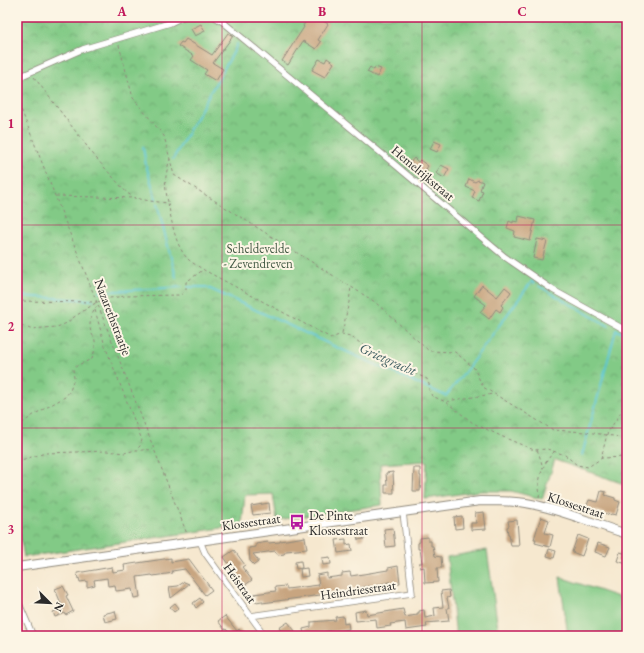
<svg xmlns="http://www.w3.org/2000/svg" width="644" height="653" viewBox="0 0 644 653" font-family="'EB Garamond',serif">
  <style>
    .green { fill: #82ca86; stroke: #567a58 }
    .park { fill: url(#park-crowns); stroke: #567a58 }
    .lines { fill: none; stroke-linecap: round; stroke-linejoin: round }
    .stream { stroke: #5dc8d6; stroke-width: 2 }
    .building { fill: #c8a580 }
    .street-casing { stroke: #908a7d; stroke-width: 7 }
    .secondary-casing { stroke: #908a7d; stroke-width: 10 }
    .path { stroke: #908a7d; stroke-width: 1; stroke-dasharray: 3 3; stroke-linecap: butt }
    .street { stroke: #fff; stroke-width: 5.5 }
    .secondary { stroke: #fff; stroke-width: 8 }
    .grid { fill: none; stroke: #c2185b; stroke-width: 1; stroke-opacity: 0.55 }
    .labels { text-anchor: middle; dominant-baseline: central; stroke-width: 4; stroke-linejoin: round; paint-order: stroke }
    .street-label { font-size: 13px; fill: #2b2b2b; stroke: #fcf5e5 }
    .park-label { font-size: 13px; fill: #455b46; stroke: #fcf5e5 }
    .poi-label { font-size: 13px; fill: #2b2b2b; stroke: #fcf5e5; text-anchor: start }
    .water-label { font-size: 14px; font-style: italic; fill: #3a5a5e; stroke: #fcf5e5 }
    .neatline { fill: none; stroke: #c2185b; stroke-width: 1.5 }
    .grid-label { font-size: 13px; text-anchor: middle; font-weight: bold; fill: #c2185b }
  </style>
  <defs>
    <pattern id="park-crowns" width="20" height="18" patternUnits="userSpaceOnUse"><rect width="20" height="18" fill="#82ca86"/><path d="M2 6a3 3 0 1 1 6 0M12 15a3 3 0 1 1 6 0" fill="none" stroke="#6ba46e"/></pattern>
  </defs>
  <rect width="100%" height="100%" fill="#fcf5e5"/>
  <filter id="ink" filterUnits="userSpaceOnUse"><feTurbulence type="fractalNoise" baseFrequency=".025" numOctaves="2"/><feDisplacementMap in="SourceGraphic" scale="8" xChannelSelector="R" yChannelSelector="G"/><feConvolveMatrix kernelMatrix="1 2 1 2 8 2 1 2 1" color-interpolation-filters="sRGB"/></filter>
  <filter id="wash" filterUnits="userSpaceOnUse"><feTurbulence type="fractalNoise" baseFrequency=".012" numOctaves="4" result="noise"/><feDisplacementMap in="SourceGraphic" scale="16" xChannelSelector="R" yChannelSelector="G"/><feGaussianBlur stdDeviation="0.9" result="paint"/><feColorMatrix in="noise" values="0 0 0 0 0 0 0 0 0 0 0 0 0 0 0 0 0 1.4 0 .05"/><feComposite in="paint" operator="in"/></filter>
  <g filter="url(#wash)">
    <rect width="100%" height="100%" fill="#f6e8cf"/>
    <!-- green -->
    <path class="green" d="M487 550 499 636H456L447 557Z
      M560 577 627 600V636H568Z"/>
    <!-- park -->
    <path class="park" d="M17 17H627V485L555 460 542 499 511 491H480L425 499 427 461 380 464 382 505 277 520 273 494 245 495 242 525 24 557 17 519Z"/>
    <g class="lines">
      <!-- stream -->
      <path class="stream" d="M143 147 146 165 156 199
        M173 159 210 93 233 53 237 44
        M157 204 176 277
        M539 286 561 299 609 326
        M188 287H206L338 348 343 350 446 396 467 369 532 281 534 283
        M99 292 182 287
        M17 296 93 300
        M582 455 616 330 627 335"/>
    </g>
    <g id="blocks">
      <!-- building -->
      <path class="building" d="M308 17H317L328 24 318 40 321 42 316 49 303 41 288 65 282 61 304 27 303 26Z
        M201 24 205 31 195 36 191 29Z
        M228 33 233 36 213 63 223 69 216 81 204 74 207 70 191 60 194 56 178 46 181 42 183 43 186 39 212 55Z
        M327 58 334 63 325 77 312 70 319 59 325 62Z
        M370 67 374 70 375 67 381 69 377 77 367 72Z
        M434 141 441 144 437 152 430 149Z
        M414 158 418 162 420 160 428 166 426 169H427L423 175 409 164Z
        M441 165 449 169 444 178 436 173Z
        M469 179 475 182 478 180 483 182 480 190 483 191 479 201 472 198 475 191 466 187Z
        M519 216 535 220 530 241 514 237 515 231 507 228 509 221 513 223V221L518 222Z
        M537 239 547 241 542 260 533 258Z
        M482 285 497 297 505 287 511 292 501 305 503 307 500 312 496 309 489 319 480 312 486 305 474 296Z
        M414 468H420V476H421L420 491H413Z
        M393 472 394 493H385V485H387L386 473Z
        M601 491 606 492 605 495 615 498V500L620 502 616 515 611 514 610 515 586 508 589 500 598 502Z
        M269 503 270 513 253 515 251 506Z
        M484 512 486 529 471 530V523H476L475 513Z
        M462 516 463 528 455 529 454 517Z
        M541 517 549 520 545 533 553 535 550 547 535 543 536 539H534Z
        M517 520 519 546H511L509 534H508L507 527 509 526 508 521Z
        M393 528 395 546 386 547 384 529Z
        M363 530 364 539 358 540 356 531Z
        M578 535 588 539 582 556 572 552Z
        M305 537 307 549 286 551 284 554 278 555 275 551 253 554 258 560V562L254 565 250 561 249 548 256 547V544L268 542V543L280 542V541Z
        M428 537V541H431V546H433L435 556 441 557 442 568H437L438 582 425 583 424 567 420 568 419 563H422L420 549H418V543L420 542V538Z
        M346 539V545L351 544 352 551 338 553 336 540Z
        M598 543 610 547 606 556 595 552Z
        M549 549 556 551 554 558 547 556Z
        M234 550 245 565 242 567 252 580 244 586 224 557Z
        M620 552 627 554V564L617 561Z
        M330 557 331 564 323 565 322 558Z
        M171 558V562L189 559 212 590 205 595 185 569 172 571 173 573 153 576 152 575 137 577 140 597 134 598 132 589 116 591 115 585 108 586 107 578 94 580 95 585 87 587V581L80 582 79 578 78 579 77 573 112 567 113 572 125 570 124 565Z
        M301 561 302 568 296 569 295 562Z
        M398 566 400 583 390 584V582L377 585V587H371V586L358 588V589L307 597 262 603V601L256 602 254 594 276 591 275 587 286 586 287 589 319 585 317 575 327 573V578L342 576V573L350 572 351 576 388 570V568Z
        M307 568 308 576 301 577 300 569Z
        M184 582 189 584 171 598 169 587 178 586Z
        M63 586 68 595 66 596 73 611 66 615 65 613 55 617 53 612 63 608 55 589Z
        M449 590 450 597 447 598 449 608H447L449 621 426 623 427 627 406 630 405 622 390 624 391 626 377 628 376 619 356 621 355 612 366 610 367 615 403 609 405 617 417 615V613H419V611L424 610 425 618 435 616 434 608 443 607 441 591Z
        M200 598 203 602 196 608 193 603Z
        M175 603 179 608 174 612 170 607Z
        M115 611 117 619 105 622 103 614Z
        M225 616 237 631 239 629 244 636H230L231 635 226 629 225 630 218 621Z
        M343 616 344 624 348 623 349 629 330 632V631L304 635 303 629 311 627V622L336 620 335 617Z
        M288 622 295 631 289 636H286L279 628Z"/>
    </g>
  </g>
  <g filter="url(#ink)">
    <use href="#blocks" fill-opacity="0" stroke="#908a7d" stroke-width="1"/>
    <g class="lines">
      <!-- street casing -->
      <g class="street-casing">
        <path id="street" d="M215 17 223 22 393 163 505 257 553 290 627 331
          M17 78 83 49 170 23 182 17
          M200 541 205 553 265 636
          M17 599 33 636
          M250 616 412 593 403 512"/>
      </g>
      <!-- secondary casing -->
      <g class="secondary-casing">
        <path id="secondary" d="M17 567 480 501C495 501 511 501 526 503 561 509 594 524 627 534"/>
      </g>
      <!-- path -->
      <path class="path" d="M119 45 133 98 164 136 174 175 375 302 429 351 455 352 474 368 483 387 553 430 586 432 627 438
        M34 77 96 158 127 193 135 198 150 201 168 203C172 221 174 242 186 257 190 262 198 266 204 270L331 338 342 334 350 336 382 358 427 379 430 387 429 390 432 396 446 402 473 423 503 437 534 450 547 449 565 455 577 465 588 467 602 458 627 457
        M17 99 98 305 187 534
        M56 196 135 198
        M168 202C164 184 165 176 170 159
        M17 301 97 302
        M95 310 105 346 142 440 140 446 136 450
        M17 323 30 329 57 327 67 323 74 317 97 302 110 298 125 296 180 295 182 294 186 289V282L203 270
        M342 333 349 302 351 287
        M447 402 453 400 493 394
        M17 427 35 414 65 397 70 391 71 388 74 378 73 369 78 365 92 359C94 353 96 347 95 341 95 338 92 335 91 332 88 324 92 311 98 305
        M537 450 539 454 543 468
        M601 459 607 434 627 402
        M17 461 46 453 107 451 124 453 136 450H144L147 449 149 450 153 448
        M539 498C540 494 539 489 539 485 540 472 545 461 554 452"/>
      <!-- street -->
      <use href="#street" class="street"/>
      <!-- secondary -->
      <use href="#secondary" class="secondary"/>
    </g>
  </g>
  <!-- grid -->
  <path class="grid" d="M222 17V636M422 17V636M17 225H627M17 428H627"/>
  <!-- icons -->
  <defs>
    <g id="bus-bare" transform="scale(1.2)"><path d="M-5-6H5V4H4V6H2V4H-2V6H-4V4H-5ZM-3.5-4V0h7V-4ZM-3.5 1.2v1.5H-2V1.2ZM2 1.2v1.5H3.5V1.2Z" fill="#b5179e" stroke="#fcf5e5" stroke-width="2.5" paint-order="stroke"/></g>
  </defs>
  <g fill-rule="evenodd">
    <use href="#bus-bare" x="297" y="522"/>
  </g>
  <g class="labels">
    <!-- street labels -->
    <g class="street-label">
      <text transform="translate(423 173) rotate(40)">Hemelrijkstraat</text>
      <text transform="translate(113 317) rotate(69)">Nazarethstraatje</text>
      <text transform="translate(576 505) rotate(18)">Klossestraat</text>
      <text transform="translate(251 522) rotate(-8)">Klossestraat</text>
      <text transform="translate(240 583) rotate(54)">Heistraat</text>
      <text transform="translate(358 590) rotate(-8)">Heindriesstraat</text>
    </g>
    <!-- park labels -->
    <g class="park-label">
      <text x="258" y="248">Scheldevelde<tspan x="258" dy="15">- Zevendreven</tspan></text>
    </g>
    <!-- poi labels -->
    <g class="poi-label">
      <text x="309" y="515">De Pinte<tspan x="309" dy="15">Klossestraat</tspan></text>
    </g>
    <!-- water labels -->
    <g class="water-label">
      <text transform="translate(388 359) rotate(24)">Grietgracht</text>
    </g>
  </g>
  <!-- margin -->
  <rect width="644" height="653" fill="none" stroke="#fcf5e5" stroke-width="44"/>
  <!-- north arrow -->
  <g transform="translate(50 603) rotate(114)" stroke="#fcf5e5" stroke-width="3" paint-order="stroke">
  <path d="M0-3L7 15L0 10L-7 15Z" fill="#2b2b2b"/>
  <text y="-6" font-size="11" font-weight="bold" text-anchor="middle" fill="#2b2b2b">N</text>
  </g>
  <rect x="22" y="22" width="600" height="609" class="neatline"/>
  <g class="grid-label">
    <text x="122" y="16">A</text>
    <text x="322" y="16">B</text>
    <text x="522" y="16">C</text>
    <text x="11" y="128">1</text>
    <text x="11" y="331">2</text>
    <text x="11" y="534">3</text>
  </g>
</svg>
